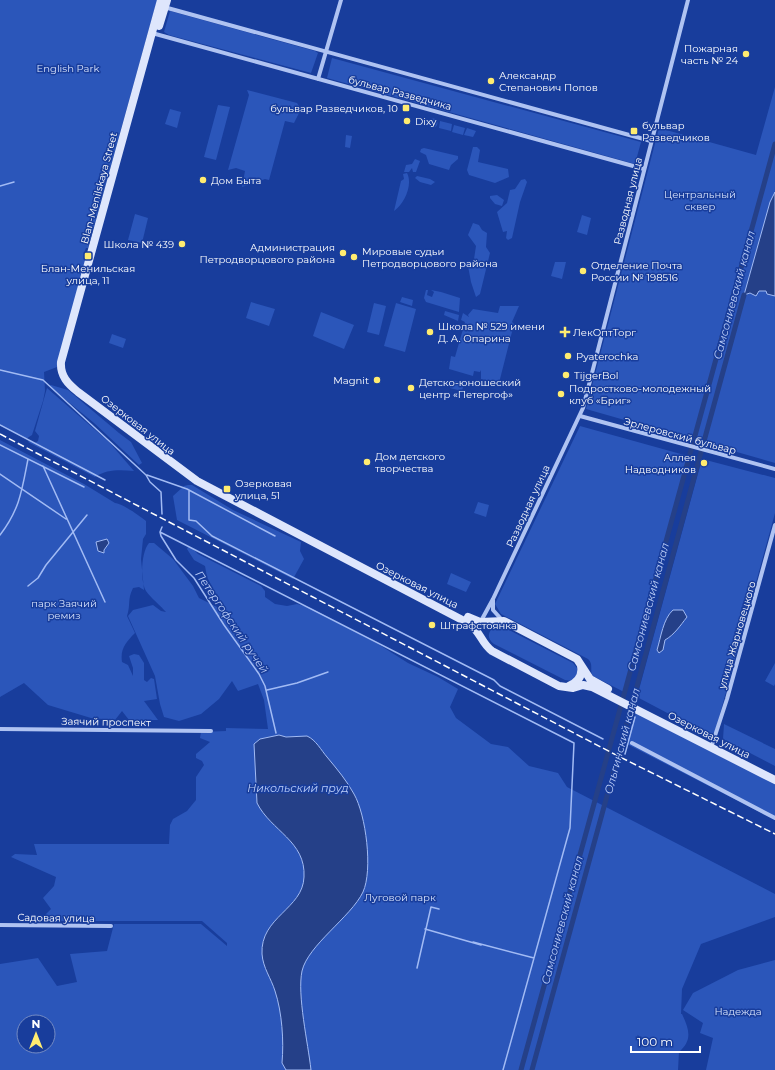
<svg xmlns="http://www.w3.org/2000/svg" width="775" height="1070" viewBox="0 0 775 1070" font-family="Montserrat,sans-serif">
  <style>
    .green { fill: #2b56ba; fill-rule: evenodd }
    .water { fill: #254088; stroke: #a2bbf4 }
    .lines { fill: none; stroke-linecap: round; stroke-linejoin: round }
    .stream { stroke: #a2bbf4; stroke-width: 1.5 }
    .canal { stroke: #254088; stroke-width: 5 }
    .street { stroke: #afc3f2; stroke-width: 4 }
    .secondary { stroke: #dee6fc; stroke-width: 8 }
    .rail { stroke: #fff; stroke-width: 1.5; stroke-dasharray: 7 3; stroke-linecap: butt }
    .poi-dot { fill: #ffec70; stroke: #183d9c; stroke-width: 1.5 }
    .labels { text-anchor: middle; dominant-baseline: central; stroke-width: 3; stroke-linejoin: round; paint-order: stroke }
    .poi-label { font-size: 10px; fill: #fff; stroke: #183d9c; text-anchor: start }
    .park-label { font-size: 10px; fill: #d7e2fc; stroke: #183d9c }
    .street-label { font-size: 10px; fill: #fff; stroke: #183d9c }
    .water-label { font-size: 11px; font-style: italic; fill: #bccef8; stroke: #183d9c }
  </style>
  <rect width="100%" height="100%" fill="#183d9c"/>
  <!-- green -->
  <path class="green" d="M0 0H157L88 248H86L84 253 87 255 57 367 44 372 45 391 43 401 32 435 26 439 0 425Z
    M170 11 315 51 318 53 311 73 169 35 164 32Z
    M332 58 641 142 635 164 327 78Z
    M775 87V463L586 409 659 128 756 155Z
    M247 90 297 103 301 109 294 123 285 121 269 180 265 179 242 187 245 171 236 168 228 170 249 95Z
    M218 105 230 107 216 160 204 157Z
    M170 109 181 112 177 128 165 124Z
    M428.5 123a4.5 4.5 0 1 1 9 0a4.5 4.5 0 1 1-9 0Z
    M440 121 452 124 451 131 439 128Z
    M454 125 465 128 463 135 452 132Z
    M467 128 476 131 473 137 464 135Z
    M346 135 352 136 350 148 345 147Z
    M473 147H477L480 150 478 162 508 169 509 177 495 183 469 175 467 170Z
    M424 148 458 156V159L451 165 449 170 429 164 426 155 420 152 421 149Z
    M415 159 420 161 416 172H413L412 168 409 172H404L406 165 412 164Z
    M407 173C413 184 405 203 394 211L401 181 404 179 403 174Z
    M417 176 430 179 435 182 431 185 420 182 415 178Z
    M525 179 527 182 520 202 512 238 508 240 506 238 507 231 503 232 497 212 507 203 510 190 515 189 521 180Z
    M497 195 504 200 502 206 495 204 490 198V196Z
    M135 214 148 218 142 243 128 240Z
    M582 215 591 218 587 235 577 232Z
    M473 223 479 225 482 230 487 233 486 247 490 253 480 294 476 297 471 282 468 266 474 259 476 246 468 235Z
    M555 262H566L562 279 551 276Z
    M426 290H428L427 295 432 297 434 292 431 290 441 292 460 298 459 312 426 302 424 298Z
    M402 297 413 300 412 306 400 302Z
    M251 302 275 309 269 326 246 318Z
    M374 303 386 306 379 335 367 332Z
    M396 303 416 309 405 352 384 346Z
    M500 306H519L512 322 514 324 499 383 481 379V370L480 372 474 371 473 376 449 369 451 356 455 357 465 322 461 320 463 313 469 317 468 315 473 309 498 313Z
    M445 311 459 315 458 321 444 315Z
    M321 312 354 325 344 349 313 336Z
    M112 334 126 339 123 348 109 343Z
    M452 380 464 383 462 391 450 388Z
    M51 385 68 390 119 433 131 442 142 463 139 465 94 423 49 386Z
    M47 388 109 442 134 471C120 470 107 469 95 477L28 442 30 440 35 443 38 441 39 436 35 431Z
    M580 426 688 456 624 692 593 676C589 671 594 664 588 659L501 614 495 604Z
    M0 440 84 484 115 503C123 504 140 516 146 521V534L143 539 141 559 144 590 139 587 133 588C127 600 131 604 127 616L135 633C126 642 120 649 122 662L128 665 133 676V668L129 656 134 654 139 655 144 663V680L147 682 151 678 154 679 157 699 144 701 158 720H129L122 711 115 720 91 718 48 705 24 683 0 697Z
    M702 459 775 478V513L715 732 709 735 637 697Z
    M188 485H192L233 510 301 542 300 551 304 559 293 579 177 520 173 496 184 486Z
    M478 502 489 505 486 517 474 513Z
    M149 543H154L173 559 193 586 199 598 225 611 207 577 205 566 194 560 187 549 188 547H191L198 554 261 586 265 591V597L275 604 287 606 297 604 311 608 378 644 408 663 438 677 458 689 450 707 456 718 491 744 508 747 529 766 558 773 567 787 775 894V917L701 944 682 989 681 1014H682C689 1029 693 1040 679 1052L678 1070H0V964L38 958 57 986 77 982 70 954 107 951 114 924H201L227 946V943L202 921H35L44 916 51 909 43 898 54 886 56 877 11 857 15 854 37 855 34 844H169L170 825 173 819 187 811 196 800V777L204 765 202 761 196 758V754L210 742 200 738 201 732 226 731V728L268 729 264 700 258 684 238 691 232 681 219 699 201 714 179 721 164 717 160 704 155 676 128 616 133 610 153 605 161 611 166 612C160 605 151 598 146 591 140 581 141 552 149 543ZM24 1022H48V1046H24Z
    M451 573 471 582 466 592 447 584Z
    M495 626 503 627 573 663 577 668 578 675 572 681 565 680 494 644C486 638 488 631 495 626Z
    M775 663V684L774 686 765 681Z
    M636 713 775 783V820L625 743Z
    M724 724 775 749V766L723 739Z
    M775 960V1070H706L713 1038 700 1033 703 1023 683 1010 693 993 738 970Z"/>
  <!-- water -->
  <path class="water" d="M775 192V296L767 294 766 291H759L756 296 750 293 744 295 770 202Z
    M107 539 109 543 104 550V553L98 551 96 542Z
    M673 610H683L687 617C680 626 674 635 665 640L663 650 659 653 657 650C661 637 663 619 673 610Z
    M279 735 286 737 307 736C316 740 321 750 327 757 337 769 347 781 354 794 366 815 373 870 363 892 351 917 308 945 302 971 297 995 308 1043 311 1070H286L282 1063C284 1041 282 1012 275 991 271 978 263 968 262 954 260 917 303 909 304 877 306 841 271 831 257 803L254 744 260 739Z"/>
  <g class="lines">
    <!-- stream -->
    <path class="stream" d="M0 186 14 182
      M0 370 43 380 146 475 150 482 161 492 162 514
      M0 425 105 480
      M0 445 84 487
      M43 466 105 602
      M0 474 66 519
      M147 475 187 489 275 536
      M189 491V520L196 521 212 536 494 680 500 686 603 739
      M162 527 160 532 161 536 176 560 194 578 224 625 259 674 265 686 276 733
      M160 532 574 743 570 828 503 1070
      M0 535C20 509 22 490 28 459
      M28 586 38 578 46 565 87 515
      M267 690 297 683 328 672
      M625 754 635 717
      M425 929 481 945
      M473 942 534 958
      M417 968 431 907 439 909"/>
    <!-- canal -->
    <path class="canal" d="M521 1070 775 144
      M532 1070 744 295"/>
    <!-- street -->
    <path class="street" d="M164 7 651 141
      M152 33 644 169
      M318 79 341 0
      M580 416 775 469
      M493 600V610L502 620
      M481 621 493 599 583 408 688 0
      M0 729 211 731
      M632 743 775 818
      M711 748 727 699 775 525
      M0 925 111 926"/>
    <!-- secondary -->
    <path class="secondary" d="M161 0 61 362C60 376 68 384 78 392L197 481 468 623C480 630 481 643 492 651L559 686 573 688 583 685 592 687 775 780
      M159 26 167 0
      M468 617 480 622 504 621 577 659 590 679 608 689
      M569 686C578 682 583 676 581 666"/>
    <!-- rail -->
    <path class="rail" d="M0 434 620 757 775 834"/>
  </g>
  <!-- markers -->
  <g class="poi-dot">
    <circle cx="746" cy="54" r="4"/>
    <circle cx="491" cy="81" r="4"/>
    <rect x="402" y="104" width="8" height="8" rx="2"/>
    <circle cx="407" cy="121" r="4"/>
    <rect x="630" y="127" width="8" height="8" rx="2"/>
    <circle cx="203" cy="180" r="4"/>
    <circle cx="182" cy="244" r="4"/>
    <circle cx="343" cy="253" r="4"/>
    <rect x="84" y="252" width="8" height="8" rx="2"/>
    <circle cx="354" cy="257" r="4"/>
    <circle cx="583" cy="271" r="4"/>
    <circle cx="430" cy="332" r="4"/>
    <path d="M563 326h4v4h4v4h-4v4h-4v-4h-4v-4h4z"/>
    <circle cx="568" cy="356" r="4"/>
    <circle cx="566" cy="375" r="4"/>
    <circle cx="377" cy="380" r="4"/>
    <circle cx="411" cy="388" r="4"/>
    <circle cx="561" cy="394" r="4"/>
    <circle cx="367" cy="462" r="4"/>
    <circle cx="704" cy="463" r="4"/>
    <rect x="223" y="485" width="8" height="8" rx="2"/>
    <circle cx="432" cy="625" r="4"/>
  </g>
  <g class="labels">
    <!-- poi labels -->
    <g class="poi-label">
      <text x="738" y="48" text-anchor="end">Пожарная<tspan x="738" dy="12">часть № 24</tspan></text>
      <text x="499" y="75">Александр<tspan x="499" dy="12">Степанович Попов</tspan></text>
      <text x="398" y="108" text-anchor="end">бульвар Разведчиков, 10</text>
      <text x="415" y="121">Dixy</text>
      <text x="642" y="125">бульвар<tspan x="642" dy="12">Разведчиков</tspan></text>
      <text x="211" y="180">Дом Быта</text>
      <text x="174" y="244" text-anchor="end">Школа № 439</text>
      <text x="335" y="247" text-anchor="end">Администрация<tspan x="335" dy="12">Петродворцового района</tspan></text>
      <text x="362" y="251">Мировые судьи<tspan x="362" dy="12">Петродворцового района</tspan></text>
      <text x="591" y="265">Отделение Почта<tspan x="591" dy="12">России № 198516</tspan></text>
      <text x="88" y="268" text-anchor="middle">Блан-Менильская<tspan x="88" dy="12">улица, 11</tspan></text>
      <text x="438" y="326">Школа № 529 имени<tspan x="438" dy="12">Д. А. Опарина</tspan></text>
      <text x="573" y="332">ЛекОптТорг</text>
      <text x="576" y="356">Pyaterochka</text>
      <text x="574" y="375">TijgerBol</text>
      <text x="369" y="380" text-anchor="end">Magnit</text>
      <text x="419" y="382">Детско-юношеский<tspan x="419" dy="12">центр «Петергоф»</tspan></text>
      <text x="569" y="388">Подростково-молодежный<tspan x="569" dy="12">клуб «Бриг»</tspan></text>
      <text x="375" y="456">Дом детского<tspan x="375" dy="12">творчества</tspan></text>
      <text x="696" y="457" text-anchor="end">Аллея<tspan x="696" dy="12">Надводников</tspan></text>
      <text x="235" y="483">Озерковая<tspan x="235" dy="12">улица, 51</tspan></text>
      <text x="440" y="625">Штрафстоянка</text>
    </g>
    <!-- park labels -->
    <g class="park-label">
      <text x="68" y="68">English Park</text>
      <text x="700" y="194">Центральный<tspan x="700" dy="12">сквер</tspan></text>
      <text x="64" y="603">парк Заячий<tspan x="64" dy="12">ремиз</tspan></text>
      <text x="400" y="897">Луговой парк</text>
      <text x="738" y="1011">Надежда</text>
    </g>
    <!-- street labels -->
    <g class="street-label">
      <text transform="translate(400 93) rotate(15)">бульвар Разведчика</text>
      <text transform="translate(99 188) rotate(-75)">Blan-Menilskaya Street</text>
      <text transform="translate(628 201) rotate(-76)">Разводная улица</text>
      <text transform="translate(138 425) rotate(38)">Озерковая улица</text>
      <text transform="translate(680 436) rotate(15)">Эрлеровский бульвар</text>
      <text transform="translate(528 506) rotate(-65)">Разводная улица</text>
      <text transform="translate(417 585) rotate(27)">Озерковая улица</text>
      <text transform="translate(737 635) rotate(-74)">улица Жарновецкого</text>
      <text transform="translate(106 722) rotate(1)">Заячий проспект</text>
      <text transform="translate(709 735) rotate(27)">Озерковая улица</text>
      <text transform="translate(56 918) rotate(1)">Садовая улица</text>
    </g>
    <!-- water labels -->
    <g class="water-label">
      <text transform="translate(734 295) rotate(-75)">Самсониевский канал</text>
      <text transform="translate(648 607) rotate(-75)">Самсониевский канал</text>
      <text transform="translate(232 622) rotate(56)">Петергофский ручей</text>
      <text transform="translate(622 741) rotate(-75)">Ольгинский канал</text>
      <text x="298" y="788">Никольский пруд</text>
      <text transform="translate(562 920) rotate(-75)">Самсониевский канал</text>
    </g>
  </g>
  <!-- north arrow -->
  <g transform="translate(36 1034)"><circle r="19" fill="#183d9c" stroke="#748bc4"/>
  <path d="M0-3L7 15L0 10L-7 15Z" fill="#ffec70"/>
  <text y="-6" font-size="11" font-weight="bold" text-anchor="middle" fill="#ffffff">N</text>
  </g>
  <!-- scale -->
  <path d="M631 1046v6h69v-6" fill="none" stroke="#ffffff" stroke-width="2"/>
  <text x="637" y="1046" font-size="12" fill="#ffffff" stroke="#183d9c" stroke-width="3" paint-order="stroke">100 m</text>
</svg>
